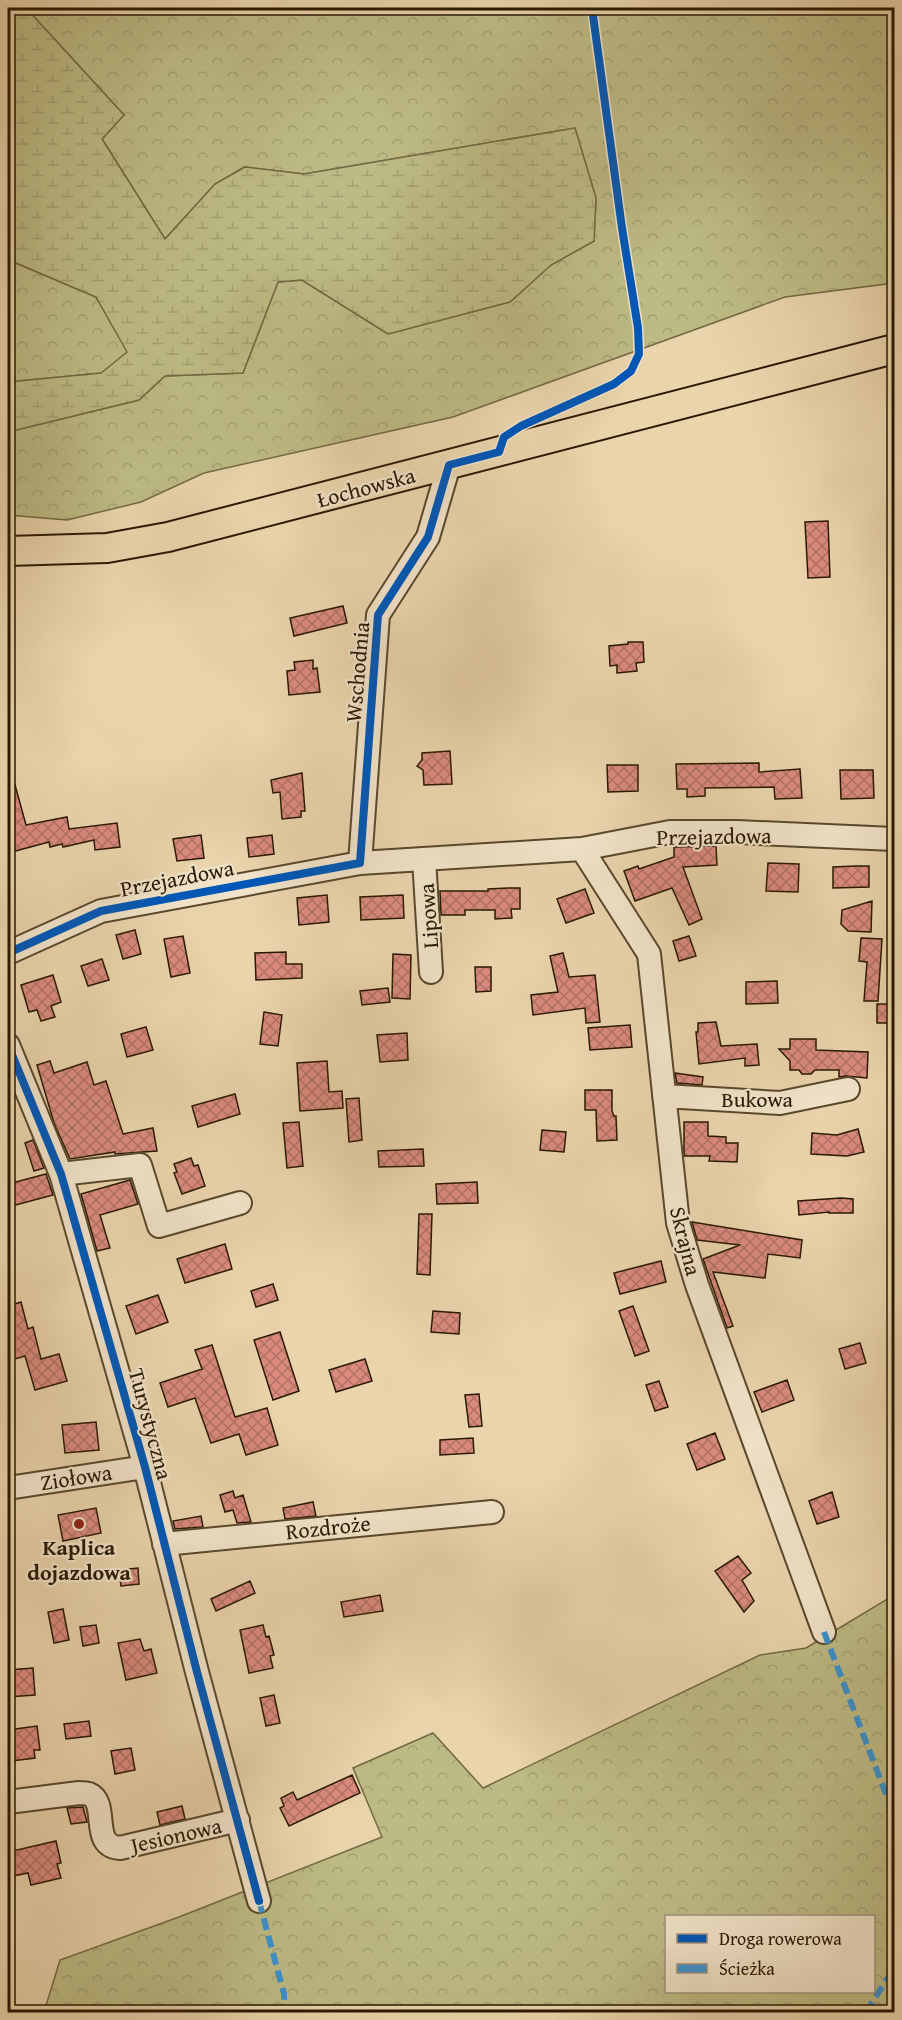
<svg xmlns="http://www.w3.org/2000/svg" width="902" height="2020" viewBox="0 0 902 2020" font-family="'Gentium Book Plus',serif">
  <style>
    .forest { fill: url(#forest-crowns); stroke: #736a43; stroke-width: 1.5; fill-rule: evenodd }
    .wetland { fill: url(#wetland-marsh); stroke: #736a43; stroke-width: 1.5 }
    .building { fill: url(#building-cross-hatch); stroke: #291901; stroke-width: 1.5 }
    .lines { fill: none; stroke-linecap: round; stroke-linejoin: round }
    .minor-casing { stroke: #59482c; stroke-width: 26 }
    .major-casing { stroke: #291901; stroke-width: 32 }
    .minor { stroke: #f1e3c9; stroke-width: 22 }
    .major { stroke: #ead4ac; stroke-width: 28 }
    .quiet { stroke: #3c93d0; stroke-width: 6; stroke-dasharray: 12 6; stroke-linecap: butt }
    .cycleway-casing { stroke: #f1e3c9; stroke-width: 11 }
    .cycleway { stroke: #0057b8; stroke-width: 8 }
    .poi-dot { fill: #8f2418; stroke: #f1e3c9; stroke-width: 2 }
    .labels { text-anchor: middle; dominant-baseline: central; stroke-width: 4.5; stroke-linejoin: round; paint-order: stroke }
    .street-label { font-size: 22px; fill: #291901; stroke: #f1e3c9 }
    .poi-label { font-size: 22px; font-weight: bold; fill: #291901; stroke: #f1e3c9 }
  </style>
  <defs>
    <pattern id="forest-crowns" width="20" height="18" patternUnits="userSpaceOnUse" patternTransform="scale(1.5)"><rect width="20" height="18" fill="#bdbb85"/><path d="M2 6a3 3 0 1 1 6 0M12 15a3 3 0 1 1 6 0" fill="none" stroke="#a2a071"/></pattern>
    <pattern id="wetland-marsh" width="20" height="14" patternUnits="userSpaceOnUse" patternTransform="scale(1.5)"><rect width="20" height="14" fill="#bdbb85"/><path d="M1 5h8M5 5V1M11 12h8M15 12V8" fill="none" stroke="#a2a071"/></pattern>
    <pattern id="building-cross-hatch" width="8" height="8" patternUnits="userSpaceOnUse" patternTransform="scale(1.5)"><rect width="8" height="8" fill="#db8b7e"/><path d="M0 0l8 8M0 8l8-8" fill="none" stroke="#b27165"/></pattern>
  </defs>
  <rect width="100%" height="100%" fill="#ead4ac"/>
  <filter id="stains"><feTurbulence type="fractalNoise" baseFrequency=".00333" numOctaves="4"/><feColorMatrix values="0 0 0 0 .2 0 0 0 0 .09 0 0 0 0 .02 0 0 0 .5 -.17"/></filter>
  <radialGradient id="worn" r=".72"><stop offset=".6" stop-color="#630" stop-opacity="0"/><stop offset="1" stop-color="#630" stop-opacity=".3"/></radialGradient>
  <!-- forest -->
  <path class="forest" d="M26 8H894V283L785 297 453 417 204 473 141 502 67 520 8 515V432L139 400 165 376 243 373 278 282 302 280 388 334 510 302 551 265 594 241 596 198 575 128 304 174 244 167 215 184 165 239 102 139 124 115Z
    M8 256 16 263 96 297 128 352 102 373 8 382Z
    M894 1595V2012H44L60 1960 179 1917 382 1837 353 1768 433 1733 483 1788 760 1655 806 1648ZM666 1916H874V1992H666Z"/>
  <!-- wetland -->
  <path class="wetland" d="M8 8H26L124 115 102 139 165 239 215 184 245 167 304 174 575 128 596 198 594 241 551 265 510 302 388 334 302 280 278 282 243 373 165 376 139 400 8 432V382L101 373 127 352 96 297 16 263 8 256Z"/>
  <!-- building -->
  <path class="building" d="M828 521 830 577 808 578 805 522Z
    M343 606 347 623 294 636 290 618Z
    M628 642H643L644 662 636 663 637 671 617 673V665L610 666 609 646 628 644Z
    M313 660V669L317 668 320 692 289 695 287 671 295 670 294 662Z
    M450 751 452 784 424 785 423 770 417 766 422 760V753Z
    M759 763V772L800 769 802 798 775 799 774 787 705 788V796L687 797V789H677L676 764Z
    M607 765H638V791L608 792Z
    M840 770H873L874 798 841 799Z
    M302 773 305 811H301V817L282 819 280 792 273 793 271 780Z
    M12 774 26 825 67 817 69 829 117 823 120 847 95 850 94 840 63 847 62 844 50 847 49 842 8 853V775Z
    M201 835 204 858 177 861 173 839Z
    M272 835 274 854 249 857 247 838Z
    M716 846 717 865 683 867 702 919 689 925 672 888 635 901 624 871 638 866 639 869 674 857V847Z
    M768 863 799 864 798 892 766 891Z
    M856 866H869V887L833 888V867Z
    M508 888H520V909H511L512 918 495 919V910H465V915H441L440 891H488V889Z
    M585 889 594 913 566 923 557 899Z
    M327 895 329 922 299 925 297 898Z
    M403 895 404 918 361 920 360 897Z
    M872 901 871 932 848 931 841 924 842 910Z
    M135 930 141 954 123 959 116 935Z
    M183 936 190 973 171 977 164 939Z
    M689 936 696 956 679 961 673 941Z
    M861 938 882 939 878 1001H864L867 962 859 961Z
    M286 952V964H302V978L256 980 255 953Z
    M563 953 569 977 595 975 600 1022 586 1023 585 1008 533 1015 531 995 558 992 550 956Z
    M393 954 411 955 410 999 392 998Z
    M102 959 109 980 88 986 81 966Z
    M475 967H491V991L476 992Z
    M53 975 61 1002 51 1006 55 1017 41 1021 37 1010 29 1012 21 985Z
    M777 981 778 1003 746 1004V982Z
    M388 988 390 1002 362 1005 360 991Z
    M877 1004H894V1023H877Z
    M264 1012 282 1015 278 1046 260 1044Z
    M716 1022 721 1046 757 1044 759 1065 745 1066V1058L699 1064 696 1032H698V1023Z
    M630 1025 632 1047 590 1050 588 1028Z
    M146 1027 153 1050 127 1057 121 1034Z
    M407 1033 408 1060 380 1062 377 1035Z
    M790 1039H816V1050L868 1052 867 1078 846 1076 839 1077V1070H815L811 1074H802L799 1070H790V1061L779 1049H790Z
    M50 1061 54 1073 87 1062 94 1085 106 1081 123 1134 153 1128 157 1151 115 1154V1152L70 1159 54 1123 37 1065Z
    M327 1061 329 1092 342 1091 343 1108 300 1111 297 1063Z
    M675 1073 703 1077 702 1085 677 1083Z
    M585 1090H612V1111L614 1116H616L617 1140 597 1141 596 1110H585Z
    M235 1094 240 1114 198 1127 192 1106Z
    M359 1098 362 1140 349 1142 346 1099Z
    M299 1122 303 1166 287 1168 283 1123Z
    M684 1122H708V1136L726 1137V1143H738L737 1162 709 1161 710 1156H684Z
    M858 1129 864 1152 847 1156 811 1154 812 1133 837 1135Z
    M542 1130 566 1132 564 1152 540 1150Z
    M33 1140 44 1168 34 1171 25 1143Z
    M423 1149 424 1166 379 1167 378 1151Z
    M191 1158 194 1166 198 1165 205 1186 182 1194 174 1173 177 1172 174 1164Z
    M46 1174 53 1195 8 1207V1184Z
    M130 1180 138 1204 100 1215 110 1248 97 1251 81 1194Z
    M477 1182 478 1203 437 1204 436 1184Z
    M841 1198 853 1199V1213H829V1212L799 1215 798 1201Z
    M419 1214H432L430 1275 417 1274Z
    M692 1222 802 1240 800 1258 768 1254 765 1278 713 1272 733 1326 727 1328 703 1259 740 1245 697 1240Z
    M225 1244 232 1269 185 1283 177 1259Z
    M661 1261 666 1282 620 1294 614 1273Z
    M273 1284 278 1300 256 1307 251 1291Z
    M158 1295 168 1322 136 1334 126 1306Z
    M21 1302 28 1329 33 1327 41 1359 59 1354 67 1381 35 1390 25 1356 8 1361V1306Z
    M633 1306 649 1351 635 1356 619 1311Z
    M433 1311 460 1313 459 1334 431 1332Z
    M280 1332 299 1391 273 1400 254 1340Z
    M860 1343 866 1363 845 1369 839 1349Z
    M212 1345 235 1417 267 1408 278 1445 246 1455 239 1434 211 1443 195 1398 168 1407 160 1383 202 1369 195 1350Z
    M365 1359 372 1381 336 1392 329 1370Z
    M787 1380 794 1400 762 1412 754 1392Z
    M659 1381 668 1407 655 1411 646 1385Z
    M479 1394 482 1426 469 1427 465 1395Z
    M96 1422 99 1450 65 1453 62 1425Z
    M715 1433 725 1459 697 1470 687 1444Z
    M473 1438 474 1453 440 1455V1440Z
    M233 1491 235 1498 243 1495 251 1522 237 1523 233 1510 225 1512 220 1495Z
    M832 1492 839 1517 817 1524 809 1501Z
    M313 1502 316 1516 285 1519 283 1508Z
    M96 1508 101 1533 63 1541 58 1515Z
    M201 1516 203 1527 175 1529 173 1521Z
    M738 1556 751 1573 742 1580 754 1601 744 1612 715 1571Z
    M138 1568 139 1584 121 1586 119 1570Z
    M250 1581 255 1593 216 1611 211 1599Z
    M380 1595 383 1611 344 1617 341 1602Z
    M63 1609 69 1640 54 1643 48 1612Z
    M96 1625 99 1643 83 1646 80 1627Z
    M263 1625 266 1637 269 1636 272 1647 274 1655 270 1656 273 1668 249 1673 240 1630Z
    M140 1639 144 1651 151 1649 157 1673 126 1680 118 1643Z
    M33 1668 35 1695 8 1697V1670Z
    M274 1695 280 1723 266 1726 260 1698Z
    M89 1721 91 1736 66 1739 64 1724Z
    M37 1726 40 1750H34L35 1758 12 1761 8 1730Z
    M131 1748 135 1770 115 1774 111 1751Z
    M352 1775 360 1793 289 1826 280 1808 284 1806 281 1798 293 1792 297 1800Z
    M182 1806 185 1819 160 1825 157 1812Z
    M83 1807 87 1822 71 1824 67 1808Z
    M56 1841 61 1863 57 1864 61 1878 31 1885 28 1873 8 1877V1852Z"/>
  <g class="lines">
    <!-- minor casing -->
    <g class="minor-casing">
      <path id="minor" d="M582 849 649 954 678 1223 697 1285 824 1632
        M424 859 431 972
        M360 863 378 615 428 537 449 465
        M8 953 101 911 360 863 582 849 670 832H737L894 839
        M8 1045 61 1174 145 1467 197 1672 259 1901
        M664 1096 780 1103 848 1089
        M61 1174 140 1165 159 1226 240 1203
        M8 1488 145 1467
        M164 1544 492 1512
        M8 1802 79 1793C83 1793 86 1793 89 1794 110 1803 89 1846 120 1848L238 1820"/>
    </g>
    <!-- major casing -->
    <g class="major-casing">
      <path id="major" d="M8 551 107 548 168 537 894 349"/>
    </g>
    <!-- minor -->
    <use href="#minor" class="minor"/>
    <!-- major -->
    <use href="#major" class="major"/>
    <!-- quiet -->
    <path class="quiet" d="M824 1632 894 1815
      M259 1901 284 1994V2012
      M866 2012 894 1968"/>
    <!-- cycleway casing -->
    <g class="cycleway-casing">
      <path id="cycleway" d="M8 953 101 911 360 863 378 615 428 537 449 465 499 452 504 437 521 426 614 384 631 371 639 354 638 328 622 228 592 8
        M8 1045 61 1174 145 1467 197 1672 259 1901"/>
    </g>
    <!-- cycleway -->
    <use href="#cycleway" class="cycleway"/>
  </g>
  <!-- markers -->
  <circle class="poi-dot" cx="79" cy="1524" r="6"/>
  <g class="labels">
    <!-- street labels -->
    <g class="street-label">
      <text transform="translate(366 487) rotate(-15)">Łochowska</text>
      <text transform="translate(357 672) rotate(-85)">Wschodnia</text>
      <text transform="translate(714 836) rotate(-1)">Przejazdowa</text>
      <text transform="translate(177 878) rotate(-11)">Przejazdowa</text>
      <text transform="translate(428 916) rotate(-94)">Lipowa</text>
      <text x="757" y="1099">Bukowa</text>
      <text transform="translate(686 1241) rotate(76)">Skrajna</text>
      <text transform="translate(151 1424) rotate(75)">Turystyczna</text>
      <text transform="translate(76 1477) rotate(-9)">Ziołowa</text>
      <text transform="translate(328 1527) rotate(-6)">Rozdroże</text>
      <text transform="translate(176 1835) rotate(-13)">Jesionowa</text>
    </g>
    <!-- poi labels -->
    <g class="poi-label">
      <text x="79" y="1547">Kaplica<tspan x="79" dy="25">dojazdowa</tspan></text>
    </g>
  </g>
  <!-- margin -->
  <rect width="902" height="2020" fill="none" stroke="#ead4ac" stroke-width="30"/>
  <rect x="9" y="9" width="884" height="2002" fill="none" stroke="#291901" stroke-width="3"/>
  <rect x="15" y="15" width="872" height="1990" fill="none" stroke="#291901" stroke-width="1.5"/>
  <!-- legend -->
  <rect x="665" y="1915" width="210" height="78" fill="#f1e3c9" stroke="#a19279" stroke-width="1.5"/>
  <rect x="677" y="1934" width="30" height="9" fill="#0057b8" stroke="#a19279" stroke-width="1.5"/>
  <text x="719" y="1945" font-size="18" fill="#291901">Droga rowerowa</text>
  <rect x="677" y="1964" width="30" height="9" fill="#3c93d0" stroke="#a19279" stroke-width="1.5"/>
  <text x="719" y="1975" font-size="18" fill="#291901">Ścieżka</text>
  <rect width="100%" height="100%" filter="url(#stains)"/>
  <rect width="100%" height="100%" fill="url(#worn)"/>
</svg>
